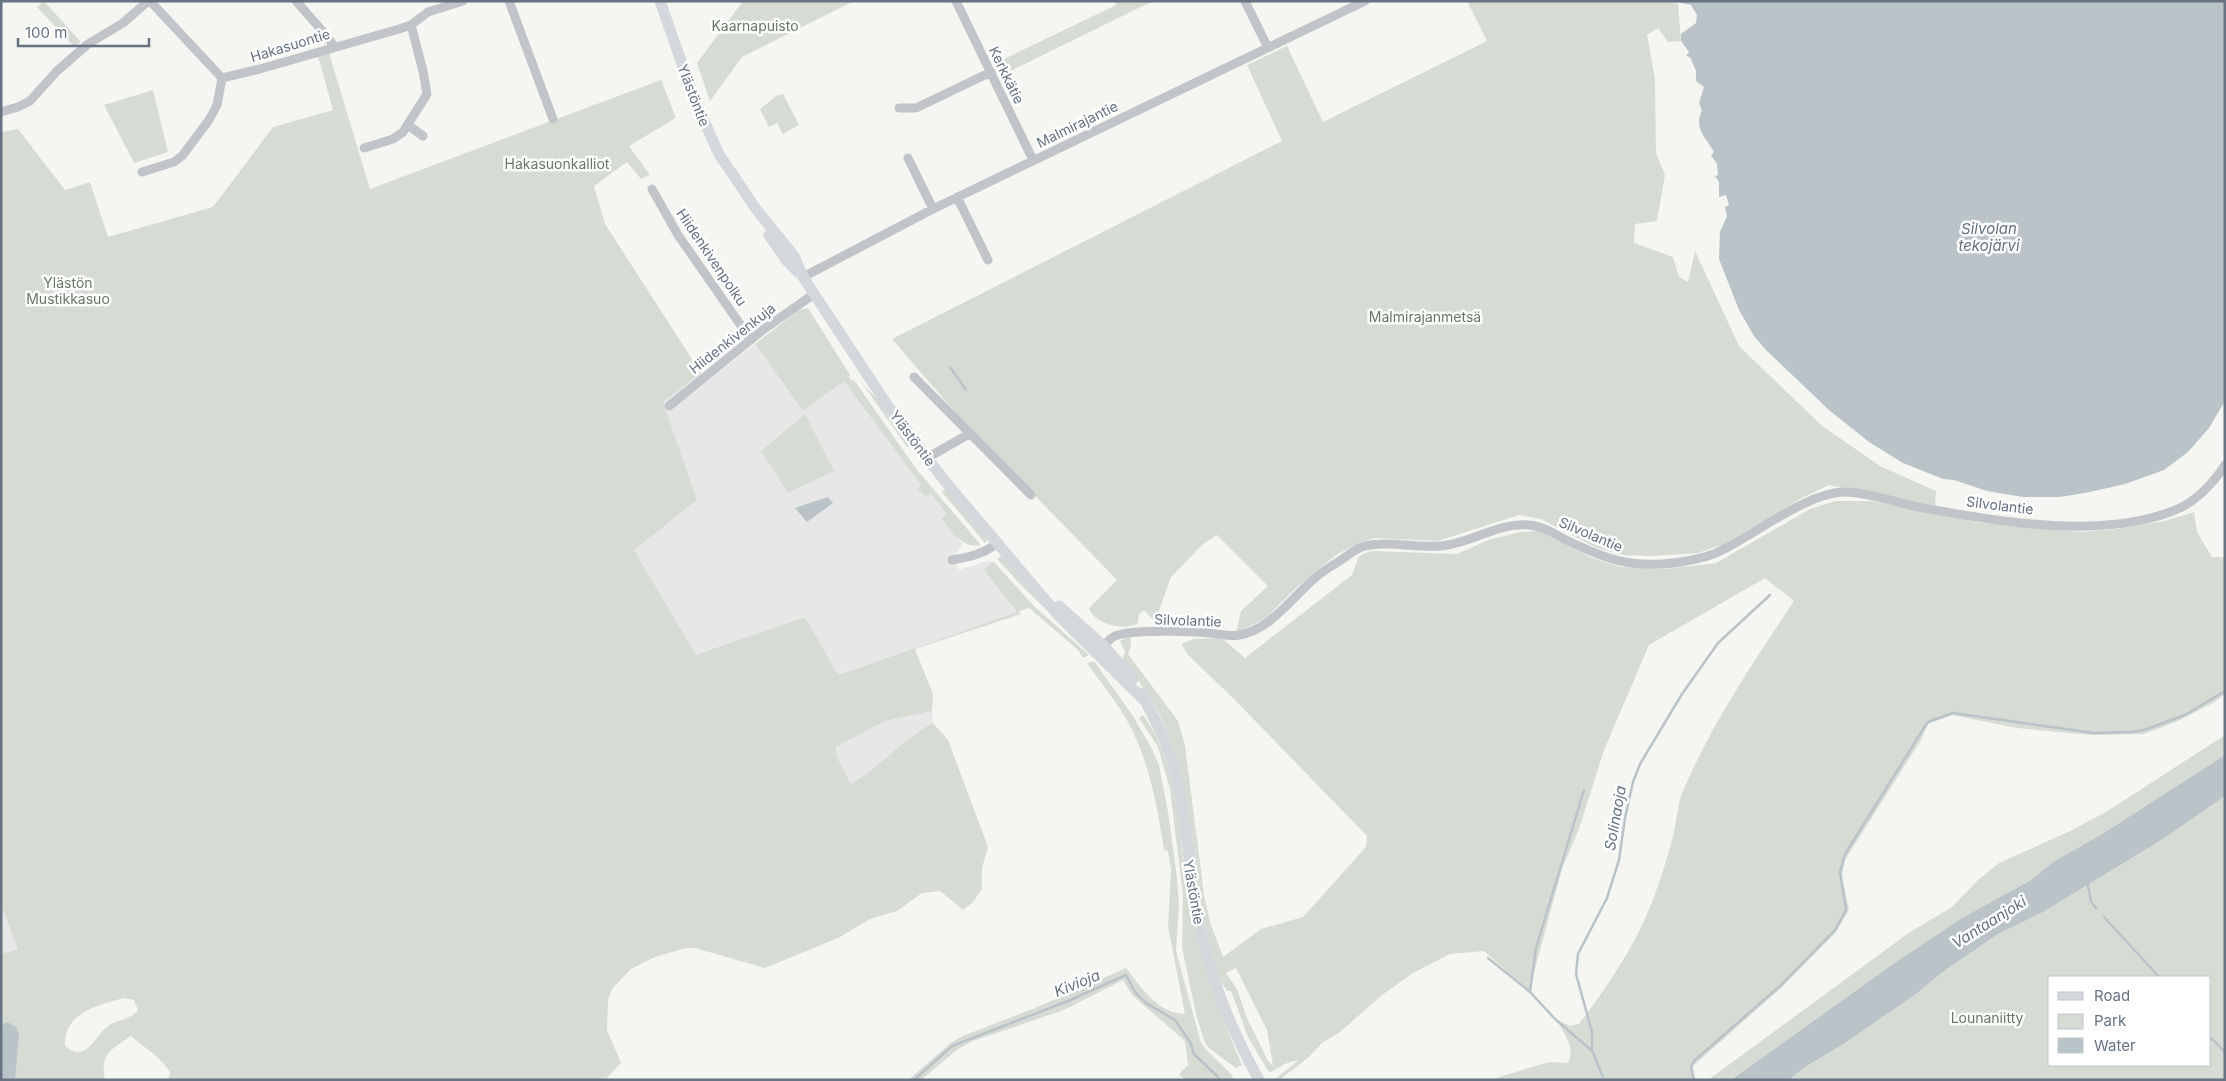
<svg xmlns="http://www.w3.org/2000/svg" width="2226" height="1081" viewBox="0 0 2226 1081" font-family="Inter,sans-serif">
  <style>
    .built { fill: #e6e7e6 }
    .green { fill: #d6dcd4; fill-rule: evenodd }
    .water { fill: #b9c3c8 }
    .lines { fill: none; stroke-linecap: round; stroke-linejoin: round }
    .stream { stroke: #b9c3c8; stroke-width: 2.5 }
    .minor { stroke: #c1c4c8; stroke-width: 9 }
    .major { stroke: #d4d8dc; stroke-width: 11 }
    .labels { text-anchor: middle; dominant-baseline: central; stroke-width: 5; stroke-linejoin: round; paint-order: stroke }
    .park-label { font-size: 14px; fill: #677965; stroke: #fff }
    .street-label { font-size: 14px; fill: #667382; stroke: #fff }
    .water-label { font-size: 15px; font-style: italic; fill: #62747f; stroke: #fff }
  </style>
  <rect width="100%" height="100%" fill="#f5f6f2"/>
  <!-- built -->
  <path class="built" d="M755 344 803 411 844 380 922 486 919 488 931 494 948 515 942 520 963 544 952 558 959 570 989 560 1029 608 837 675 804 617 696 656 633 550 697 500 663 402 701 373 707 381Z
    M932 711 933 723 917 732 864 777 851 784 837 757 836 747 885 721Z
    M1 905 18 949 1 954Z"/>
  <!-- green -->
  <path class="green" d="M44 1 81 42 74 47 37 7Z
    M743 1H854L742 57 710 101 697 63Z
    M1115 1H1153L1000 76 994 64 1116 5Z
    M1467 1H1672L1678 4 1681 41 1668 42 1658 28 1647 35 1655 79 1656 153 1665 175 1657 221 1635 224 1634 243 1673 257 1679 277 1688 282 1695 251 1739 346 1821 425 1880 466 1936 491 1935 508 1829 485 1802 498 1724 544 1698 553 1652 556 1622 555 1595 547 1541 519 1519 515 1438 541 1375 538 1358 543 1336 555 1298 586 1266 618 1236 633 1241 611 1268 586 1217 535 1203 544 1171 577 1155 622 1144 610 1139 614 1138 623C1126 632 1093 624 1089 608L1117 580 968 427 892 339 1282 141 1247 65 1287 46 1323 122 1487 41Z
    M329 53 370 189 661 80 676 118 629 146 650 175 641 179 627 162 594 186 605 224 701 373 663 402 697 500 634 550 696 655 805 617 838 675 1017 612 984 570 993 561 1034 606 1089 655 1083 658 1078 650 1029 608 1018 611 1021 614 915 649 933 694 932 711 885 721 836 747 837 757 851 784C881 767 902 739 933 723L948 740 988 847 982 868V889L973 902 963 910 940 891 922 893 897 911 870 919 838 938 765 968 695 948H686L655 957 631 969 612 989 608 1000 607 1030 621 1063 605 1080H168L170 1072C162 1058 143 1047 131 1036 111 1050 100 1053 105 1080H1V954L18 949 1 905V126L3 132 18 129 65 190 90 182 108 237 213 207 273 127 333 110 318 56ZM124 998 134 1000 138 1010C131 1019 121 1019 111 1024 99 1031 95 1045 83 1051 76 1054 71 1050 65 1046 63 1013 98 1005 124 998Z
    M153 90 168 152 134 163 104 105Z
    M783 94 799 125 783 134 777 123 769 127 760 109 776 96Z
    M808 308 850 375 849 377 852 381 854 380 917 470 981 545C962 549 953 532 941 519L947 514 931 494 925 496 918 489 921 485 844 381 803 411 755 344 799 310Z
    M862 383 877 399 909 446 907 447Z
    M805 414 834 471 788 493 761 451Z
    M946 488 987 539 986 542 985 543 942 492Z
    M1835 501H1871L1982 523 2081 532 2118 529 2164 521 2194 512 2197 532 2212 557H2225V694L2213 703 2178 721 2144 734 2091 735 2017 728 1952 715 1928 724 1921 740 1845 860 1842 876 1849 910 1836 932 1781 988 1693 1066 1695 1080H1489L1549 1062 1568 1063C1576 1048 1564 1034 1557 1020L1570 1026 1579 1024C1608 986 1639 940 1655 894 1662 875 1668 855 1673 836 1677 821 1677 805 1683 791 1711 725 1754 661 1794 601L1765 578 1649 645 1604 750 1579 829 1562 869 1529 991 1484 951 1450 954 1413 973 1382 995 1340 1032 1322 1043 1309 1057 1279 1080H1274L1299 1060 1287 1063 1271 1072 1268 1071 1248 1037 1231 991H1227L1217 975 1205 925 1176 757C1165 721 1147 688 1122 661L1125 651 1120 641 1130 636 1131 647 1128 654 1178 721 1185 745 1204 895 1210 922 1223 957 1261 929 1303 917 1366 847 1367 836 1234 699 1187 654 1182 644 1193 639 1222 638 1245 658 1352 575 1359 556 1371 551 1457 554 1488 540 1520 532 1538 531 1590 557 1620 567 1665 569 1716 563 1810 509ZM1236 968 1267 1030 1273 1066 1268 1061 1247 1018 1237 989 1226 973Z
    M1001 556 1003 558 1057 620 1022 586 997 559Z
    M1094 661 1131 713 1151 747 1159 765 1168 812 1177 877 1179 905 1176 951 1201 1043C1211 1057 1225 1065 1235 1080H1185L1179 1074 1188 1065 1185 1041 1132 995 1123 980 1064 1010 973 1041 958 1049 921 1080H908L952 1042 963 1036 1040 1006 1126 968C1142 988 1157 1013 1185 1014L1168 926 1171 870 1168 851 1164 850C1157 806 1150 764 1129 724 1118 703 1101 683 1087 663Z
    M1143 715C1185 772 1178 857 1194 924 1205 973 1222 1019 1242 1065L1236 1068 1210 1049 1205 1043 1197 1018 1182 948 1183 895 1170 789 1158 747 1139 718Z
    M2225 735V755L2102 834 2053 862 2031 880 1962 918 1893 964 1731 1080H1708L1910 932 1952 907 1979 879 1999 863 2068 832 2106 812Z
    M2225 796V1080H1789L1805 1067 1845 1043 1916 994 1944 971 1998 934 2043 912 2163 839ZM2050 977H2210V1065H2050Z"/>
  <!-- water -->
  <path class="water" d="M1672 1H2225V401L2209 428 2188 452 2164 470 2125 484 2090 492 2060 497H2023L1987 491 1954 480 1943 479 1903 463 1869 442 1829 410 1766 350 1754 336 1739 310 1719 259 1720 232 1727 216 1725 207 1729 205 1726 195 1719 197V182L1715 176 1718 175 1717 164 1711 155 1714 152C1706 138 1693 127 1702 111L1699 103 1704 87 1696 81V71L1690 57 1686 56 1689 52 1681 41V34L1696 23 1697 15 1691 5Z
    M828 497 833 503 807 522 795 508Z
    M2225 755V796L2163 839 2043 912 1998 934 1944 971 1916 994 1845 1043 1805 1067 1789 1080H1731L1893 964 1962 918 2031 880 2053 862 2102 834Z
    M7 1022 16 1027 19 1034 15 1080H1V1026Z"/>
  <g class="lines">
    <!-- stream -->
    <path class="stream" d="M950 367 966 390
      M2088 885 2091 902 2096 908
      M2104 917 2159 977
      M1488 958 1530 992 1555 1019 1591 1050
      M1530 992 1536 948 1584 790
      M2210 1037 2225 1052
      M914 1080 952 1046 1068 1001 1126 975 1135 992 1146 1003 1175 1020 1190 1042 1194 1054 1219 1078
      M1604 1080 1592 1050V1032L1576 974 1578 954 1607 898 1619 860 1625 818 1633 782 1640 764 1682 694 1718 643 1770 595
      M1694 1080 1691 1066 1695 1060 1781 985 1835 930 1846 910 1840 872 1845 854 1927 723 1930 721 1953 713 2094 733 2132 732 2144 730 2185 715 2225 691"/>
    <!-- minor -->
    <path class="minor" d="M150 1 222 78 260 69 399 29 411 25 428 12 463 1
      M296 1 325 34 334 46
      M509 1 553 119
      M956 1 1033 160
      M1245 1 1268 48
      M899 108H916L991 72
      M1 112 18 107 30 101 57 71 88 44 123 23 148 1
      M408 125 423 136
      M364 148 393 139 403 132 427 94 423 71 411 25
      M908 158 933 209
      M142 172 174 162 182 156 209 120 217 105 222 78
      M652 189 678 235 751 340
      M957 197 988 260
      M803 277 933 209 1365 1
      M914 377 1031 495
      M669 406 764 329 814 294
      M927 458 969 434
      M952 560C969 557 984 554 997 543
      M1100 650C1104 646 1108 640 1113 637 1126 629 1192 631 1209 633 1219 634 1230 637 1239 635 1271 630 1293 596 1316 577 1323 571 1333 565 1341 560 1347 556 1354 550 1361 547 1387 540 1414 548 1440 546 1470 544 1498 522 1529 525 1543 526 1556 535 1568 541 1606 559 1630 568 1673 563 1689 561 1706 558 1720 551 1754 535 1809 491 1846 492 1870 493 1894 502 1918 507 1995 521 2108 542 2182 507 2199 498 2215 481 2225 465"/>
    <!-- major -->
    <path class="major" d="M660 1 695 101 719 154 756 209 794 256 803 277 886 403 944 480 1059 616 1144 700
      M769 235 787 261 798 272
      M1059 606 1104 646 1133 679
      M1141 693C1152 715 1164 735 1171 758 1188 814 1188 874 1201 931 1212 984 1233 1033 1259 1080"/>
  </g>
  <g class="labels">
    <!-- park labels -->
    <g class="park-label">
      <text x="755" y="25">Kaarnapuisto</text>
      <text x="557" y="163">Hakasuonkalliot</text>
      <text x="68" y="282">Ylästön<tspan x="68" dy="16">Mustikkasuo</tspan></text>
      <text x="1425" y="316">Malmirajanmetsä</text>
      <text x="1987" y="1017">Lounaniitty</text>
    </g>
    <!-- street labels -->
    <g class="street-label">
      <text transform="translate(290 45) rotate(-17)">Hakasuontie</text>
      <text transform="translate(1007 75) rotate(64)">Kerkkätie</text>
      <text transform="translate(694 95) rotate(69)">Ylästöntie</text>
      <text transform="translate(1077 124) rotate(-26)">Malmirajantie</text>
      <text transform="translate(712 257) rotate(56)">Hiidenkivenpolku</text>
      <text transform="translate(732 338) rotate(-38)">Hiidenkivenkuja</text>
      <text transform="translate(913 438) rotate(53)">Ylästöntie</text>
      <text transform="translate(2000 505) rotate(7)">Silvolantie</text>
      <text transform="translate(1591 534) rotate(23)">Silvolantie</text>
      <text transform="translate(1188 620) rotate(2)">Silvolantie</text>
      <text transform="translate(1194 892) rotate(80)">Ylästöntie</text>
    </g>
    <!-- water labels -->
    <g class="water-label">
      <text x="1989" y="228">Silvolan<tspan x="1989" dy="17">tekojärvi</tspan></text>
      <text transform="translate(1615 818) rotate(-80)">Solinaoja</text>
      <text transform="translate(1989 922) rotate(-32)">Vantaanjoki</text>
      <text transform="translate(1077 983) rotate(-22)">Kivioja</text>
    </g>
  </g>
  <!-- border -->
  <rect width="2226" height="1081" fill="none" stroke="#667382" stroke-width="5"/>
  <!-- legend -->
  <rect x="2048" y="976" width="162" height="90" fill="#ffffff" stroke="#c2c7cd"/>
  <rect x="2058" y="992" width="25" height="8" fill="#d4d8dc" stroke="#c2c7cd"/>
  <text x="2094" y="1001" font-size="15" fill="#667382">Road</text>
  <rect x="2058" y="1014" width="25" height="15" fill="#d6dcd4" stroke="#c2c7cd"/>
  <text x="2094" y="1026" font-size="15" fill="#667382">Park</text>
  <rect x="2058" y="1038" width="25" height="15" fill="#b9c3c8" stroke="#c2c7cd"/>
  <text x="2094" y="1051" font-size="15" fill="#667382">Water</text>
  <!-- scale -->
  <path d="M18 38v8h131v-8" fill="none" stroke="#667382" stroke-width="2.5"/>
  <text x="25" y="38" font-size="15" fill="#667382" stroke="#ffffff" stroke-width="4" paint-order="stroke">100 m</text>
</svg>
